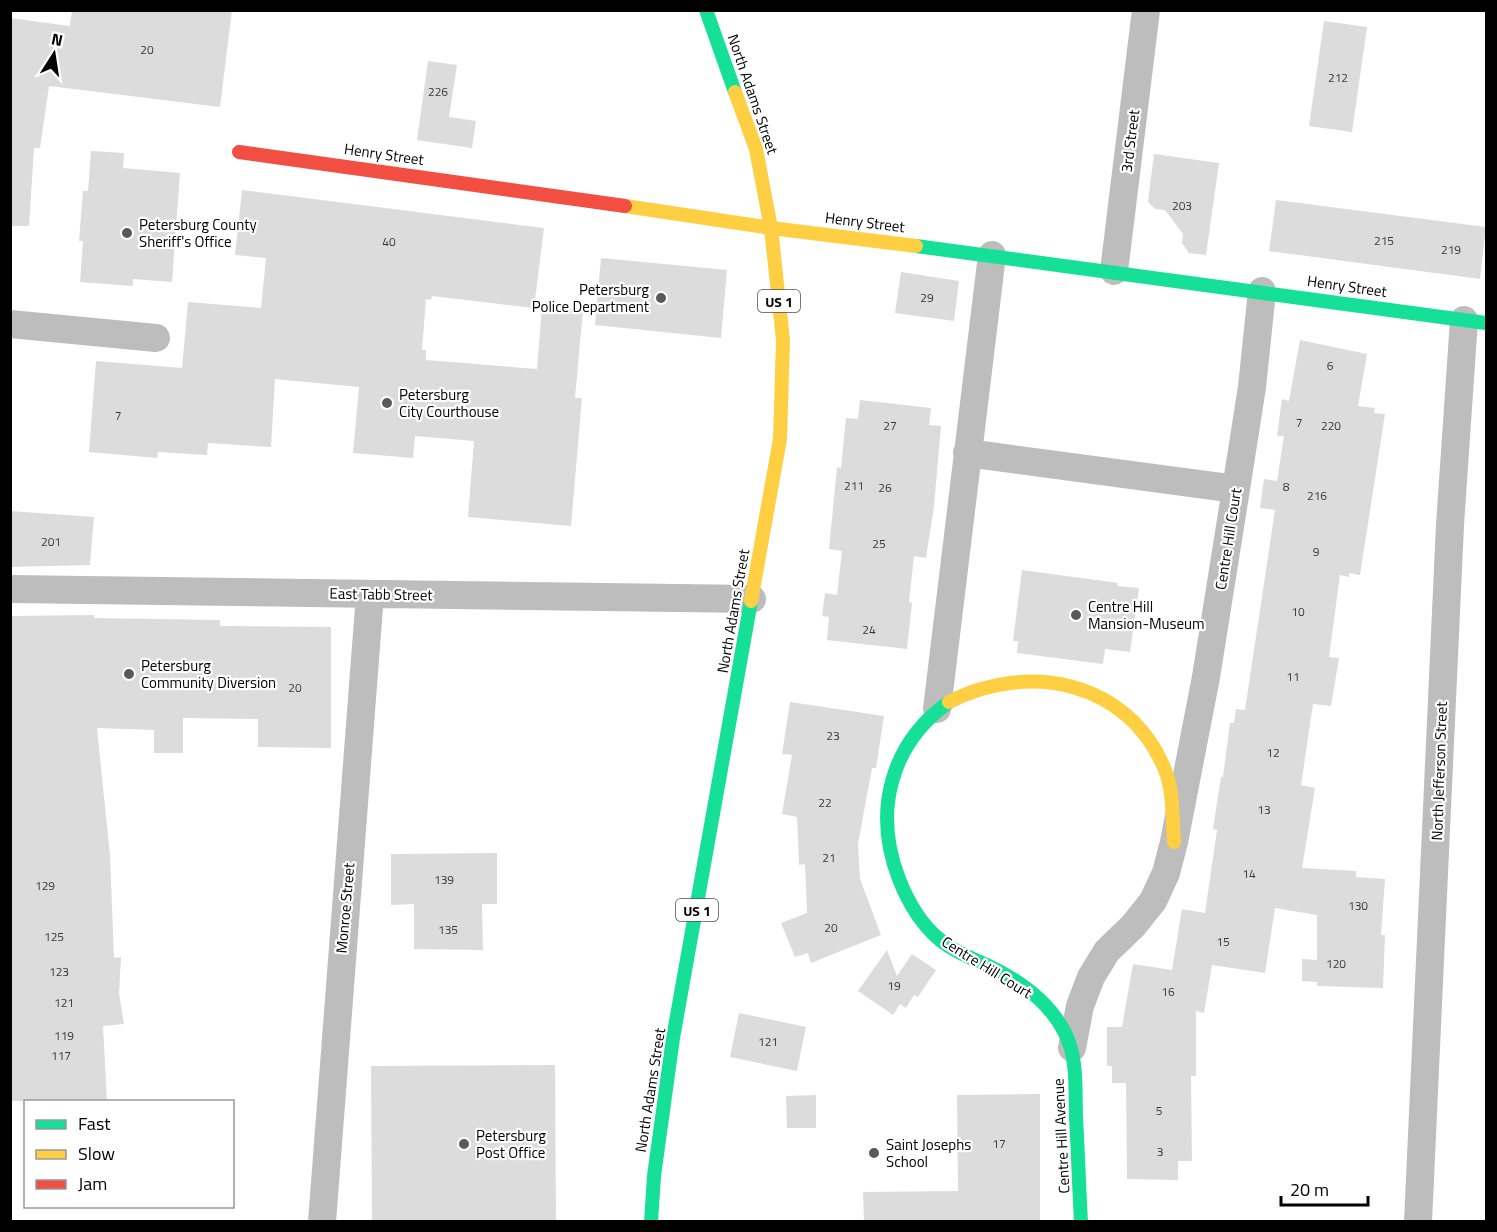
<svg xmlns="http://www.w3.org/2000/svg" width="1497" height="1232" viewBox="0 0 1497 1232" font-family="'Titillium Web',sans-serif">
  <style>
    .building { fill: #dcdcdc }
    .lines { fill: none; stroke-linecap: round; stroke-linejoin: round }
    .street { stroke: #bdbdbd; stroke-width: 28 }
    .fast { stroke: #16e098; stroke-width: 14 }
    .slow { stroke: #ffcf43; stroke-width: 14 }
    .jam { stroke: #f24e42; stroke-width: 14 }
    .poi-dot { fill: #595959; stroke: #fff; stroke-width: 2 }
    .labels { text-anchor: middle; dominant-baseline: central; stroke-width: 4.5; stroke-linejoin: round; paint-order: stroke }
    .number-label { font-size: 12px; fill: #373737 }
    .shield { fill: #fff; stroke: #4c4c4c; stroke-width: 1.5 }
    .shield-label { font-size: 14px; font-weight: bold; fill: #000 }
    .street-label { font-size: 15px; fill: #000; stroke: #fff }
    .poi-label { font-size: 15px; fill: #000; stroke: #fff; text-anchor: start }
  </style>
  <rect width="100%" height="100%" fill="#fff"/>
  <!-- building -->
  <path class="building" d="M72 10H232L220 107 49 86 40 148H34L29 226H10V18L70 26Z
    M1324 21 1367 27 1352 132 1309 126Z
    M428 61 457 65 449 117 476 121 472 148 417 140Z
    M91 151 124 153 123 168 180 173 172 282 133 279V286L80 282 83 241H79L83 191H88Z
    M1154 154 1219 163 1206 255 1189 253 1182 243 1183 234 1165 210 1155 209 1148 202Z
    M242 190 544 228 534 308 432 296 431 300 426 299 422 350H426V360L537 369 542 306 583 310 575 398H582L571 526 468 517 474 441 415 436 413 458 353 453 359 387 275 379 271 447 208 443 207 455 158 452 157 458 89 452 96 361 182 368 188 302 261 308 266 258 235 255Z
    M1276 200 1486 227 1480 279 1269 251Z
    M601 258 727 270 721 338 595 325Z
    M901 272 959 281 954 321 895 313Z
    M1300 340 1367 354 1358 406 1375 408 1374 413 1385 414 1360 575 1349 573V577L1340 575 1329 657 1339 658 1331 706 1313 704 1301 785 1315 788 1302 868 1356 871V877L1385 879 1381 935H1385L1383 988 1317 986V982L1302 981V959L1317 960V915L1275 908 1265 973 1212 965 1204 1013 1196 1011V1076H1191L1192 1161H1178V1180L1127 1179 1126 1083H1112V1066H1107V1027H1122L1133 964 1172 970 1182 909 1205 913 1217 830 1213 829 1221 777H1223L1230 723H1234L1236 709 1245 710 1275 510 1260 508 1264 479 1277 481 1284 436H1277L1282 399 1289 401Z
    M860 400 931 408 929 425 941 426 934 506 926 558 914 556 909 602 912 603 907 649 827 640 829 617 822 616 825 593 837 595 842 551 829 549 837 467 841 468 846 418 858 419Z
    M10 511 94 517 90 565 10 567Z
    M1022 570 1118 583 1117 586 1139 588 1130 652 1105 649 1103 664 1017 653 1018 641H1013Z
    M94 615V618L220 620V626L331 627V748L258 747V719L183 718V753H154V730L97 728 110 855 114 958 121 957 119 994 124 1024 103 1026 107 1101H10V616Z
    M790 702 884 716 876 768H872L858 844 860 879 881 935 811 963 808 953 795 957 781 923 807 913 805 864 799 865 797 817 782 814 792 755 782 754Z
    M497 853V904H482L483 950 414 949V904L391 905V854Z
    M887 950 897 976 912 954 936 970 918 997 914 995 906 1008 900 1004 893 1015 858 991Z
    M739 1013 806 1027 797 1071 730 1057Z
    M555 1065 556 1221H372L371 1066Z
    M1040 1094V1221H864L863 1192 958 1191 957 1095Z
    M816 1095V1128H787L786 1096Z"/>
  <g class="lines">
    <!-- street -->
    <path class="street" d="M1114 271 1146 10
      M10 324 156 338
      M967 453 1236 489
      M10 589 752 599
      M937 709 992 255
      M1072 1048 1080 1006 1091 977 1107 951 1133 926 1153 901 1166 873 1174 842 1206 677 1236 489 1252 387 1262 291
      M322 1222 370 594
      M1418 1222 1450 525 1464 320"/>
    <!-- fast -->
    <path class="fast" d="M706 10 735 92
      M916 246 1486 323
      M949 702C890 744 873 812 899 879 908 902 921 924 939 939 953 951 971 958 987 965 1019 980 1049 1001 1065 1033 1078 1059 1075 1089 1076 1117 1078 1152 1079 1187 1081 1222
      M651 1222 654 1176 673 1038 751 601"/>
    <!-- slow -->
    <path class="slow" d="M735 92 756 149 771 228 783 340 780 439 751 601
      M625 206 771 228 916 246
      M949 702C1029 661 1129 681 1165 770 1174 792 1172 819 1174 842"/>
    <!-- jam -->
    <path class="jam" d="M239 152 625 206"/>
  </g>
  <!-- markers -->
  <g class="poi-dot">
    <circle cx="127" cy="233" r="6"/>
    <circle cx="661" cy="298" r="6"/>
    <circle cx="387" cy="403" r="6"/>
    <circle cx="1076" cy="615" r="6"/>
    <circle cx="129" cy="674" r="6"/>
    <circle cx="464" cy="1144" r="6"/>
    <circle cx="874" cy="1153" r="6"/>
  </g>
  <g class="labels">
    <!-- number labels -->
    <g class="number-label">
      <text x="147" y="49">20</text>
      <text x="1338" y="77">212</text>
      <text x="438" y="91">226</text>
      <text x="1182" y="205">203</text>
      <text x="1384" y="240">215</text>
      <text x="389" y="241">40</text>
      <text x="1451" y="249">219</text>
      <text x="927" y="297">29</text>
      <text x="1330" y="365">6</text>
      <text x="118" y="415">7</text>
      <text x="1299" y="422">7</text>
      <text x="890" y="425">27</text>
      <text x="1331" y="425">220</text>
      <text x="854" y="485">211</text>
      <text x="1286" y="486">8</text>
      <text x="885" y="487">26</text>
      <text x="1317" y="495">216</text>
      <text x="51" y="541">201</text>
      <text x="879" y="543">25</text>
      <text x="1316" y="551">9</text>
      <text x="1298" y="611">10</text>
      <text x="869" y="629">24</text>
      <text x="1293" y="676">11</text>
      <text x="295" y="687">20</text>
      <text x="833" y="735">23</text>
      <text x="1273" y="752">12</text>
      <text x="825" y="802">22</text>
      <text x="1264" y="809">13</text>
      <text x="829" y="857">21</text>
      <text x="1249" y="873">14</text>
      <text x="444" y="879">139</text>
      <text x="45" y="885">129</text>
      <text x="1358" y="905">130</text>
      <text x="831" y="927">20</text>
      <text x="448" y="929">135</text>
      <text x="54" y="936">125</text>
      <text x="1223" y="941">15</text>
      <text x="1336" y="963">120</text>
      <text x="59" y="971">123</text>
      <text x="894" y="985">19</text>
      <text x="1168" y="991">16</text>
      <text x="64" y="1002">121</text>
      <text x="64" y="1035">119</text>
      <text x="768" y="1041">121</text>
      <text x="61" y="1055">117</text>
      <text x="1159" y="1110">5</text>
      <text x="999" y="1143">17</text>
      <text x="1160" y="1151">3</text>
    </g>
    <!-- shield labels -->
    <g class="shield">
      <rect x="758" y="290" width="42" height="22" rx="4.5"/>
      <rect x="676" y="899" width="42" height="22" rx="4.5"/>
    </g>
    <g class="shield-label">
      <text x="779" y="301">US 1</text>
      <text x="697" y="910">US 1</text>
    </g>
    <!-- street labels -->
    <g class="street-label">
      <text transform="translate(753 94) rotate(71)">North Adams Street</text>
      <text transform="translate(1130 141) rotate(-83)">3rd Street</text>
      <text transform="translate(384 154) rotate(8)">Henry Street</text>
      <text transform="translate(865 222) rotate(7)">Henry Street</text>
      <text transform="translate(1347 286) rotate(8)">Henry Street</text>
      <text transform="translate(1228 539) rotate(-81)">Centre Hill Court</text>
      <text transform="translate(381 594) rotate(1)">East Tabb Street</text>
      <text transform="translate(733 611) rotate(-80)">North Adams Street</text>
      <text transform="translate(1439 771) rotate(-88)">North Jefferson Street</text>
      <text transform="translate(345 908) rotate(-85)">Monroe Street</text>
      <text transform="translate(987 967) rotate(32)">Centre Hill Court</text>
      <text transform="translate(650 1090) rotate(-81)">North Adams Street</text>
      <text transform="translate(1061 1136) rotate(-93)">Centre Hill Avenue</text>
    </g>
    <!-- poi labels -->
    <g class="poi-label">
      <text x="139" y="224">Petersburg County<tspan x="139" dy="17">Sheriff's Office</tspan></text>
      <text x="649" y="289" text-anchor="end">Petersburg<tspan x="649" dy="17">Police Department</tspan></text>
      <text x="399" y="394">Petersburg<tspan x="399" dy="17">City Courthouse</tspan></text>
      <text x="1088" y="606">Centre Hill<tspan x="1088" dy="17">Mansion-Museum</tspan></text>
      <text x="141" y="665">Petersburg<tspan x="141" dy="17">Community Diversion</tspan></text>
      <text x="476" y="1135">Petersburg<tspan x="476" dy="17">Post Office</tspan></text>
      <text x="886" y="1144">Saint Josephs<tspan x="886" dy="17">School</tspan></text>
    </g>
  </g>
  <!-- border -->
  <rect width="1497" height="1232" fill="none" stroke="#000000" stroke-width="24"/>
  <!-- legend -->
  <rect x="24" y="1100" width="210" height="108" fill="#ffffff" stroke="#999999" stroke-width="1.5"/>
  <rect x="36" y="1120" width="30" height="9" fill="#16e098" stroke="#999999" stroke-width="1.5"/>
  <text x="78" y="1130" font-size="18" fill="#000000">Fast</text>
  <rect x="36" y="1150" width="30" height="9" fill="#ffcf43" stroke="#999999" stroke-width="1.5"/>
  <text x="78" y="1160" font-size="18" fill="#000000">Slow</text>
  <rect x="36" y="1180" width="30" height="9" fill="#f24e42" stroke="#999999" stroke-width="1.5"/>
  <text x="78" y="1190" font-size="18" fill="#000000">Jam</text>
  <!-- north arrow -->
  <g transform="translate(54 54) rotate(12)" stroke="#ffffff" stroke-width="4.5" paint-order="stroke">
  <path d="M0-4.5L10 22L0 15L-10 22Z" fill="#000000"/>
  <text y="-9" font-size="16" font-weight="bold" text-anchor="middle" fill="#000000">N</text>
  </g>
  <!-- scale -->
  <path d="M1281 1196v9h87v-9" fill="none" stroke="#000000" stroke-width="3"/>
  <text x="1290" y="1196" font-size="18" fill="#000000" stroke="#ffffff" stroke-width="4.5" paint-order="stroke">20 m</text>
</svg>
